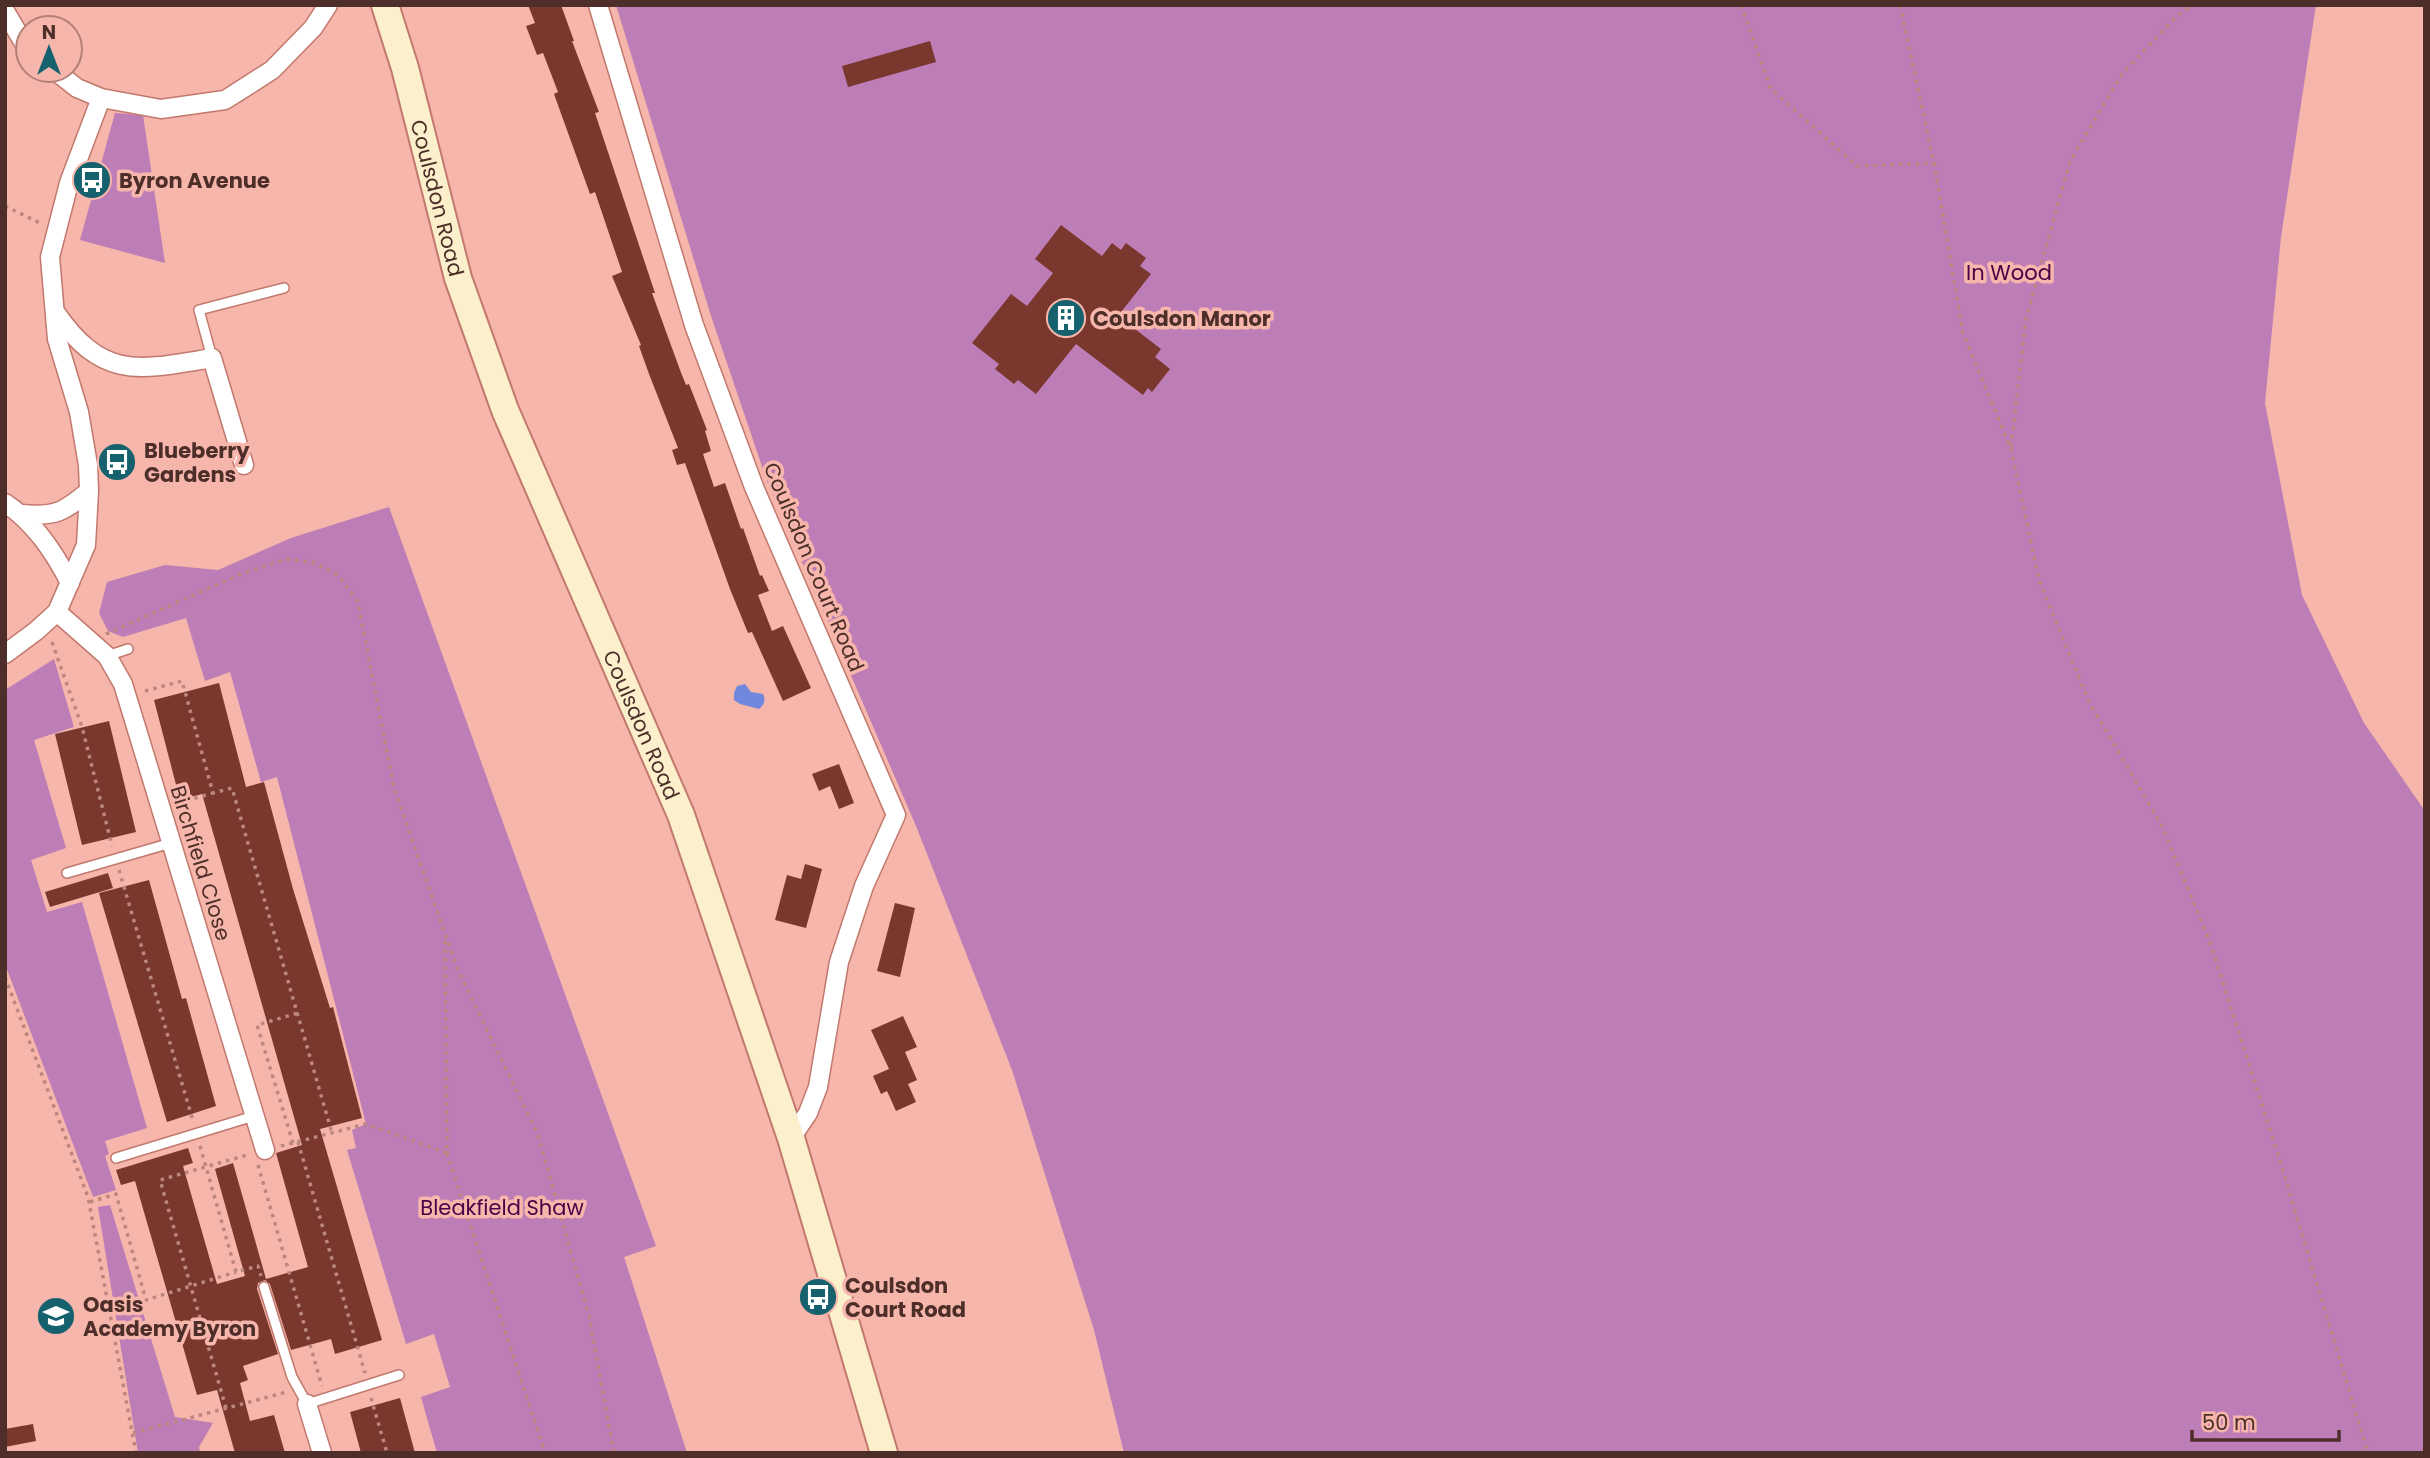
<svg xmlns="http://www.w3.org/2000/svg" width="2430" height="1458" viewBox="0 0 2430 1458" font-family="Poppins,sans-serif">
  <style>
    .green { fill: #bd7db6 }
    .water { fill: #6f88dd }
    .building { fill: #79372d }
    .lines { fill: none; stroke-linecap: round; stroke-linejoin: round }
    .service-casing { stroke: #c2786c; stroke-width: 12 }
    .minor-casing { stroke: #c2786c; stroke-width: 21 }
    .secondary-casing { stroke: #c2786c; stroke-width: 30 }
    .path { stroke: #bc877f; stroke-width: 3.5; stroke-dasharray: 3.5 5; stroke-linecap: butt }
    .service { stroke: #fff; stroke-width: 9 }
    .minor { stroke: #fff; stroke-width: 18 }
    .secondary { stroke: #fbefcc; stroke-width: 26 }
    .labels { text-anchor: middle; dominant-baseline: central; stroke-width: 7; stroke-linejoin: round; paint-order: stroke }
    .poi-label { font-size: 21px; font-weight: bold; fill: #4d2e29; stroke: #f6b6ab; text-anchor: start }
    .street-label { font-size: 21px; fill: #4d2e29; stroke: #f6b6ab }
    .park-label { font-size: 21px; fill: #490047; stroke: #f6b6ab }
  </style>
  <rect width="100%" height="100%" fill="#f6b6ab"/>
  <!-- green -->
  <path class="green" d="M616 5H2316L2281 237 2265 403 2302 595 2364 723 2425 811V1453H1124L1094 1330 1012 1070 916 826 767 481 711 316Z
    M115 113 143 115 165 263 80 240Z
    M389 507 656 1246 624 1257 687 1453H437L421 1397 450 1387 434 1334 406 1344 347 1150 356 1148 352 1130 366 1124 277 777 261 782 230 672 205 681 186 618 123 637 108 631 99 613 107 582 165 565 218 570 291 538Z
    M54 659 74 727 34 740 66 848 31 860 47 912 82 902 147 1128 105 1141 109 1154 105 1156 116 1190 93 1197 5 964V690Z
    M110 1205 175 1417 213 1423 199 1447 200 1453H138L98 1207Z"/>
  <!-- water -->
  <path class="water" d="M745 684 751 692 763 694C766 700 764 705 759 709L740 704 734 700V693L737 686Z"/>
  <!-- building -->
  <path class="building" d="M528 5H561L574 41H572L599 112 595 113 655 293H652L680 370 686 385 689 384 707 430 705 431 711 451 703 454 714 487 725 483 741 529 743 528 760 576 762 575 769 591 758 595 772 631 783 626 811 688 783 701 752 632 748 633 730 589 685 463 677 465 672 450 678 448 649 374 639 346 641 345 612 276 622 272 595 192 590 194 554 94 558 92 543 53 537 55 526 26 535 23Z
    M930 41 936 62 848 87 842 66Z
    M1061 225 1102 256 1112 243 1121 250 1126 243 1146 258 1140 266 1151 274 1118 316 1161 349 1155 357 1170 369 1152 392 1148 388 1143 395 1076 344 1036 394 1018 380 1014 384 995 369 999 364 972 343 1011 294 1027 306 1053 273 1035 259Z
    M219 683 246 787 264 782 293 889 330 1008 333 1007 362 1118 320 1129 382 1340 335 1354 331 1339 291 1350 270 1284 265 1280 258 1283 257 1289 278 1354 243 1366 248 1380 240 1383 250 1421 274 1415 285 1453H235L217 1390 197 1395 135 1181 121 1185 116 1170 188 1148 193 1163 183 1166 217 1284 245 1276 215 1169 233 1163 266 1279 308 1267 276 1153 302 1145 202 794 180 800 154 700Z
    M109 721 136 832 82 845 55 734Z
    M839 764 854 803 839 809 830 786 819 791 812 774Z
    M805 864 822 869 806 928 775 920 787 875 801 879Z
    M108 873 113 888 50 907 45 892Z
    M149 880 182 999 186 998 216 1106 167 1122 99 893Z
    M895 903 915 908 900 977 877 971Z
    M903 1016 917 1047 905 1052 917 1080 908 1084 916 1102 896 1111 887 1091 881 1094 873 1076 889 1069 871 1030Z
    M400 1398 415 1453H361L350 1412Z
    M33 1424 36 1441 5 1447V1429Z"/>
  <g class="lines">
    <!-- service casing -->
    <g class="service-casing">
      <path id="service" d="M212 358 199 310 284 288
        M107 656 128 649
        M67 873 171 843
        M116 1158 254 1116
        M264 1287 292 1377 307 1404 399 1375"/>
    </g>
    <!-- minor casing -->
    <g class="minor-casing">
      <path id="minor" d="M598 5 694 325 754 487 896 815 864 886 839 962 818 1087 808 1113 791 1138
        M5 11 28 50
        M54 70 77 88 101 98 161 109 225 100 272 70 313 28 328 5
        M56 313C103 381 140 370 212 358L244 465
        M5 503C35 523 54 552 70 583
        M22 514C55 517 64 512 89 491
        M57 612 107 656 123 684 265 1150
        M5 654 36 631 57 612 86 545 89 491 88 465 79 412 57 339 50 257 69 183 101 98
        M307 1404 322 1453"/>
    </g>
    <!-- secondary casing -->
    <g class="secondary-casing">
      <g id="secondary">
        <path id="s1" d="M385 5 405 68 458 278 505 410 681 815 791 1138 884 1453"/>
      </g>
    </g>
    <!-- path -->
    <path class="path" d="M1741 5 1771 89 1857 166 1934 163
      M1900 5 1934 163 1963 333 2011 449 2039 580 2089 702 2161 824 2210 942 2280 1161 2368 1453
      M5 206 42 224
      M2011 447 2026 319 2070 161 2122 74 2178 15 2193 5
      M106 634 241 574 286 559 312 562 338 575 358 602 394 788 457 968 538 1135 589 1316 614 1453
      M52 642 82 727 112 846
      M145 691 182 681 213 793 232 788 332 1133
      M178 803 213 793
      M119 870 193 1121
      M5 977 88 1197 136 1453
      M298 1142 365 1373
      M293 1143 257 1025 298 1013
      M200 1146 236 1272 258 1266 261 1276
      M281 1146 366 1124 447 1153 445 939
      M447 1153 545 1453
      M258 1165 322 1386
      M90 1202 116 1194 146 1300 236 1272
      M371 1398 387 1453
      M226 1408 160 1180 247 1155
      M133 1433 287 1392"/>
    <!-- service -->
    <use href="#service" class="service"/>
    <!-- minor -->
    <use href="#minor" class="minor"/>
    <!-- secondary -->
    <use href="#secondary" class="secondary"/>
  </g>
  <!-- icons -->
  <defs>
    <g id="bus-disc" transform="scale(2.0125)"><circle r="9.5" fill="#15616d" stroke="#f6b6ab"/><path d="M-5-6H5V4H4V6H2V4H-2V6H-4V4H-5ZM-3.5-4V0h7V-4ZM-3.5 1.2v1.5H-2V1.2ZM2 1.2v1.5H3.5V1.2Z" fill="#fff"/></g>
    <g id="building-disc" transform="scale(2.0125)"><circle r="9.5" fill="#15616d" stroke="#f6b6ab"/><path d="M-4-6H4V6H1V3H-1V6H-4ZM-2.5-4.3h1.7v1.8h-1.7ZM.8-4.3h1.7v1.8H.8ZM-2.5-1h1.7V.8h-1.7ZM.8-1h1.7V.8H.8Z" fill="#fff"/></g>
    <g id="school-disc" transform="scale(2.0125)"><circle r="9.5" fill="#15616d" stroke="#f6b6ab"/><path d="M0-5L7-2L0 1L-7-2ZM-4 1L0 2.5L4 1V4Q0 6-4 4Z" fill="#fff"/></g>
  </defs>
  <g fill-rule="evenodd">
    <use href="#bus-disc" x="92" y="180"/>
    <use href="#building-disc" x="1066" y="318"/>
    <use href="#bus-disc" x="117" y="462"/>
    <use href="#bus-disc" x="818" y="1297"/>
    <use href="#school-disc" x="56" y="1316"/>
  </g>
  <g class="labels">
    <!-- poi labels -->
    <g class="poi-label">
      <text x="119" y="180">Byron Avenue</text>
      <text x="1093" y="318">Coulsdon Manor</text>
      <text x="144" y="450">Blueberry<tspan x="144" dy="24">Gardens</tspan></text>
      <text x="845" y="1285">Coulsdon<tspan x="845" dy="24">Court Road</tspan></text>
      <text x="83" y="1304">Oasis<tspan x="83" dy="24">Academy Byron</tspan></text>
    </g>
    <!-- street labels -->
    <g class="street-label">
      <text stroke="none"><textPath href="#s1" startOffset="200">Coulsdon Road</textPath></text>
      <text transform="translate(814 567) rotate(67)">Coulsdon Court Road</text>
      <text stroke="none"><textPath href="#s1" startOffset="766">Coulsdon Road</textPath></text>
      <text transform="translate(201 863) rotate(73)">Birchfield Close</text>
    </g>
    <!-- park labels -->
    <g class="park-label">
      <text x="2009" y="272">In Wood</text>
      <text x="502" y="1207">Bleakfield Shaw</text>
    </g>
  </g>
  <!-- border -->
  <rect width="2430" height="1458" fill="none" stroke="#4d2e29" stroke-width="14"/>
  <!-- north arrow -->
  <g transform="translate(49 49)"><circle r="33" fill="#f6b6ab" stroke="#b28077" stroke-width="2"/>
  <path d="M0-5L12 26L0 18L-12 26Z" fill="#15616d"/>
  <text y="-10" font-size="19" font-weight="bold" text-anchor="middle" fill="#4d2e29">N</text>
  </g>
  <!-- scale -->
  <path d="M2192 1430v10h147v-10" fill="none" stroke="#4d2e29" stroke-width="3.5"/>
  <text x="2202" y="1430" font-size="21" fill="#4d2e29" stroke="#f6b6ab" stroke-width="5" paint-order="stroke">50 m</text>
</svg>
